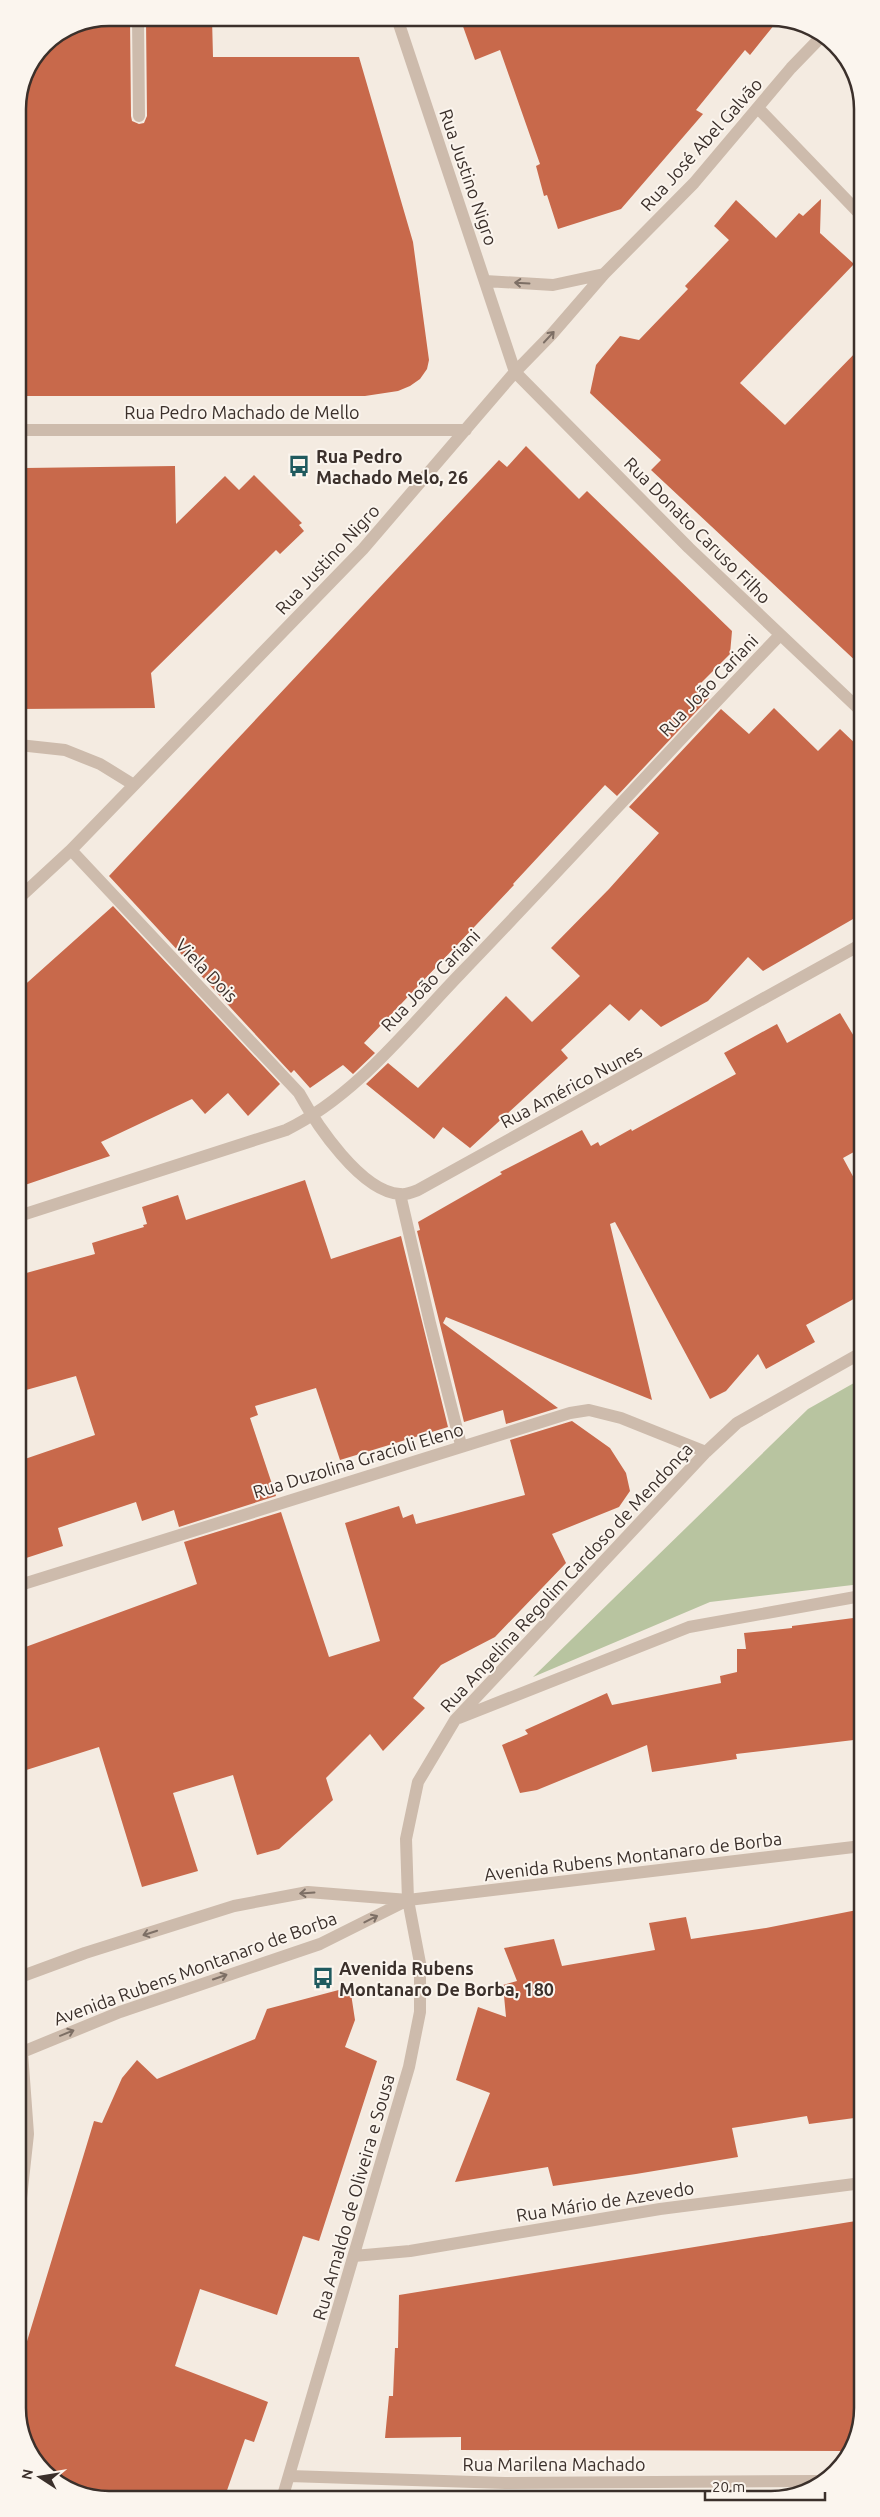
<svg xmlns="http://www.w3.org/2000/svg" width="880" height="2517" viewBox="0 0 880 2517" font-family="Ubuntu,sans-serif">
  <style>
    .green { fill: #b8c4a0 }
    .building { fill: #c8694b }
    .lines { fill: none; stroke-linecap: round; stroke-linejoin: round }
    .minor { stroke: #cdbbac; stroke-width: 12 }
    .oneway { stroke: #7d6f65 }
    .labels { text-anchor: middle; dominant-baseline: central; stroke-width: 4; stroke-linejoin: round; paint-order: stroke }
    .street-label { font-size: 18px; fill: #3b302b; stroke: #fbf5ee }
    .poi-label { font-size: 18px; font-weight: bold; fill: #3b302b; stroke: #fbf5ee; text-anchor: start }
    .rim { fill: none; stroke: #3b302b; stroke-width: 2.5 }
  </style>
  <rect width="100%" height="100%" fill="#f4ebe1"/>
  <!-- green -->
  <path class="green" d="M861 1379V1584L710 1602 533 1677 808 1409Z"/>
  <!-- building -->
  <path class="building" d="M109 18H130L131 116 132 121 139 124 144 123 147 116 146 18H212L213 57H359L413 242 429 360 427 369 420 379 410 386 398 391 365 396H18V103L44 44 74 24Z
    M460 18H777L779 19 750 55 745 50 696 110 703 114 621 209 558 229 547 195 544 196 536 166 540 164 500 50 475 60Z
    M821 199 820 233 854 264 740 383 785 425 860 348V665L651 470 661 460 590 393 596 365 620 336 639 340 688 289 685 286 729 240 714 226 736 200 776 238 799 213 803 216Z
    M526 446 579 499 587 491 732 631 730 654 697 687 709 698 617 796 605 785 513 884 514 885 364 1043 375 1053 353 1074 343 1065 310 1088 294 1070 291 1073 109 876 499 460 507 467Z
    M175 466 176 524 225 476 239 490 254 475 302 523 299 525 304 531 280 554 276 550 151 673 155 708 18 709V498H26L25 468Z
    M774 708 818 751 840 729 860 748V915L763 971 748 957 708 1001 661 1027 641 1009 629 1021 610 1004 561 1050 568 1058 470 1148 443 1127 434 1139 366 1084 388 1063 418 1088 506 996 532 1022 580 976 551 948 609 889 659 833 629 807 721 709 749 734Z
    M113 906 280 1084 248 1116 228 1093 205 1114 192 1099 101 1142 110 1156 19 1187V990Z
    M840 1013 861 1048V1148L843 1158 861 1191V1295L806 1325 815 1342 766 1369 758 1354 726 1391 710 1399 615 1222 610 1224 652 1400 446 1317 443 1323 558 1408 506 1424 503 1410 464 1422 417 1231 420 1230 418 1222 502 1174 500 1172 582 1130 591 1146 598 1142 600 1146 631 1129 632 1131 736 1074 724 1053 777 1024 787 1043Z
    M305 1180 331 1259 401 1236 448 1427 340 1460 316 1388 255 1406 258 1415 250 1418 276 1496 179 1527 174 1510 142 1521 136 1502 58 1528 63 1546 20 1560 19 1461 95 1435 76 1376 19 1392V1275L95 1254 92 1243 144 1227 143 1225 147 1224 142 1207 178 1195 186 1220Z
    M572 1421 610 1448 626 1473 630 1491 619 1507 552 1534 566 1563 495 1637 441 1665 413 1698 425 1708 383 1751 370 1734 326 1778 333 1800 279 1849 257 1855 233 1775 173 1793 198 1871 142 1887 99 1747 20 1772V1649L197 1584 184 1542 281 1512 329 1657 380 1641 345 1523 399 1506 403 1518 413 1514 416 1524 525 1495 510 1440Z
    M861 1617 862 1739 736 1754 737 1759 652 1772 647 1745 537 1790 520 1793 502 1745 528 1734 525 1730 607 1693 612 1705 721 1683 720 1676 737 1672V1649H746L744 1633 792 1628V1626Z
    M862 1909V2117L809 2124 807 2116 732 2128 738 2157 636 2174 553 2186 548 2167 455 2182 490 2093 456 2080 478 2007 506 2017 503 1985 517 1981 504 1948 554 1939 562 1966 655 1950 649 1923 686 1917 691 1939 766 1928Z
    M350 1987 355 2020 345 2047 377 2061 319 2241 303 2236 277 2315 200 2289 175 2366 268 2402 254 2442 245 2439 224 2499H120L87 2493 49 2477 21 2432V2361L94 2121 102 2123 122 2078 137 2060 157 2079 255 2039 267 2009Z
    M862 2220V2408L848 2451 461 2450V2437L385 2438 389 2396H393L395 2348H398L399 2295Z"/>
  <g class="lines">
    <!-- minor -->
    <path class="minor" d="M138 18 139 116
      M397 18 515 372 689 548 860 710
      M758 108 859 213
      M485 281 553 285 604 274
      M18 430H466
      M19 745 65 750 100 764 134 785
      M71 850 299 1093C316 1124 361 1192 400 1194 406 1195 413 1192 418 1190L860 945
      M19 898 71 850 363 549 515 372 552 334 604 274 694 183 791 68 822 36
      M400 1194 430 1323 461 1445
      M19 1216 286 1130C356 1096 407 1029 460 974 568 862 672 747 780 635
      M20 1585 570 1413 589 1410 621 1418 706 1452
      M459 1718 689 1627 861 1596
      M20 1977 85 1953 234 1906 308 1892 408 1900 862 1846
      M20 2053 120 2012 320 1944 408 1900
      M20 2207 28 2134 22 2052
      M354 2256 410 2251 660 2209 862 2183
      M289 2476 505 2483 818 2481
      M282 2499 409 2067 420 2012V1963L408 1900 406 1839 418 1782 455 1720 706 1452 737 1423 861 1353"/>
  </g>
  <!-- one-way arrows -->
  <defs><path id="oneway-shaft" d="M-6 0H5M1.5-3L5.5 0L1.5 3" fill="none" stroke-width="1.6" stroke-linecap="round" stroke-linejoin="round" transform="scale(1.25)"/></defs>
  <g class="oneway">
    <use href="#oneway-shaft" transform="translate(522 283) rotate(-177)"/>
    <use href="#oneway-shaft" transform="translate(549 337) rotate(-47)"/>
    <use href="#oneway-shaft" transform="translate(307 1893) rotate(176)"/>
    <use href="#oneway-shaft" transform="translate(371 1919) rotate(-27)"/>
    <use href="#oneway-shaft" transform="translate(150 1933) rotate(162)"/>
    <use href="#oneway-shaft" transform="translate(220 1977) rotate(-19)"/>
    <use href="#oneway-shaft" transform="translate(67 2033) rotate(-22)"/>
  </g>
  <!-- icons -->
  <defs>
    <g id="bus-bare" transform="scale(1.725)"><path d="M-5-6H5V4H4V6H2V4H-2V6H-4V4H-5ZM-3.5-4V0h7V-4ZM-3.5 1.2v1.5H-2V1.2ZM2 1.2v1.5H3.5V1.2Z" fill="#1f5a5e" stroke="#fbf5ee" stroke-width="2.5" paint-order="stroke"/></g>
  </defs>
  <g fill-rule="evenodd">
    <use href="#bus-bare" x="299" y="466"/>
    <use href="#bus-bare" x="323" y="1978"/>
  </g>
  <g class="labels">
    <!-- street labels -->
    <g class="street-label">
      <text transform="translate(701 144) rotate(-48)">Rua José Abel Galvão</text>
      <text transform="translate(469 177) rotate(71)">Rua Justino Nigro</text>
      <text x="242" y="412">Rua Pedro Machado de Mello</text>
      <text transform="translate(698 530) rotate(45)">Rua Donato Caruso Filho</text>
      <text transform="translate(327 559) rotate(-47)">Rua Justino Nigro</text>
      <text transform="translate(708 685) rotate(-46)">Rua João Cariani</text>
      <text transform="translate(207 970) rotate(46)">Viela Dois</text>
      <text transform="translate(430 980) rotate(-46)">Rua João Cariani</text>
      <text transform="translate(571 1086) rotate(-28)">Rua Américo Nunes</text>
      <text transform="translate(358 1460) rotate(-17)">Rua Duzolina Gracioli Eleno</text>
      <text transform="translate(566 1577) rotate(-47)">Rua Angelina Regolim Cardoso de Mendonça</text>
      <text transform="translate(633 1856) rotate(-7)">Avenida Rubens Montanaro de Borba</text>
      <text transform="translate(195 1968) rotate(-20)">Avenida Rubens Montanaro de Borba</text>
      <text transform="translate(353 2197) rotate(-74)">Rua Arnaldo de Oliveira e Sousa</text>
      <text transform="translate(605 2201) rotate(-9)">Rua Mário de Azevedo</text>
      <text x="554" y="2464">Rua Marilena Machado</text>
    </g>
    <!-- poi labels -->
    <g class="poi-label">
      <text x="316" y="456">Rua Pedro<tspan x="316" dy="21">Machado Melo, 26</tspan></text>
      <text x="339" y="1968">Avenida Rubens<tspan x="339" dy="21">Montanaro De Borba, 180</tspan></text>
    </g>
  </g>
  <!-- crop -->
  <path d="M0 0H880V2517H0ZM109 26H771A83 83 0 0 1 854 109V2408A83 83 0 0 1 771 2491H109A83 83 0 0 1 26 2408V109A83 83 0 0 1 109 26Z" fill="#fbf5ee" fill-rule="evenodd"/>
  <path class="rim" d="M109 26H771A83 83 0 0 1 854 109V2408A83 83 0 0 1 771 2491H109A83 83 0 0 1 26 2408V109A83 83 0 0 1 109 26Z"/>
  <!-- north arrow -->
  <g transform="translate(40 2477) rotate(282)" stroke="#fbf5ee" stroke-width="4" paint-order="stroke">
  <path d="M0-4L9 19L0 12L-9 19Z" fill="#3b302b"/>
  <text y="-8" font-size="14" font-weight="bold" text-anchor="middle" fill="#3b302b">N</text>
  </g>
  <!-- scale -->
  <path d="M705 2492v8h120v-8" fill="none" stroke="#3b302b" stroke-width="2.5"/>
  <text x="712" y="2492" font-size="15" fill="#3b302b" stroke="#fbf5ee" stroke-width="4" paint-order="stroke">20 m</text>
</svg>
